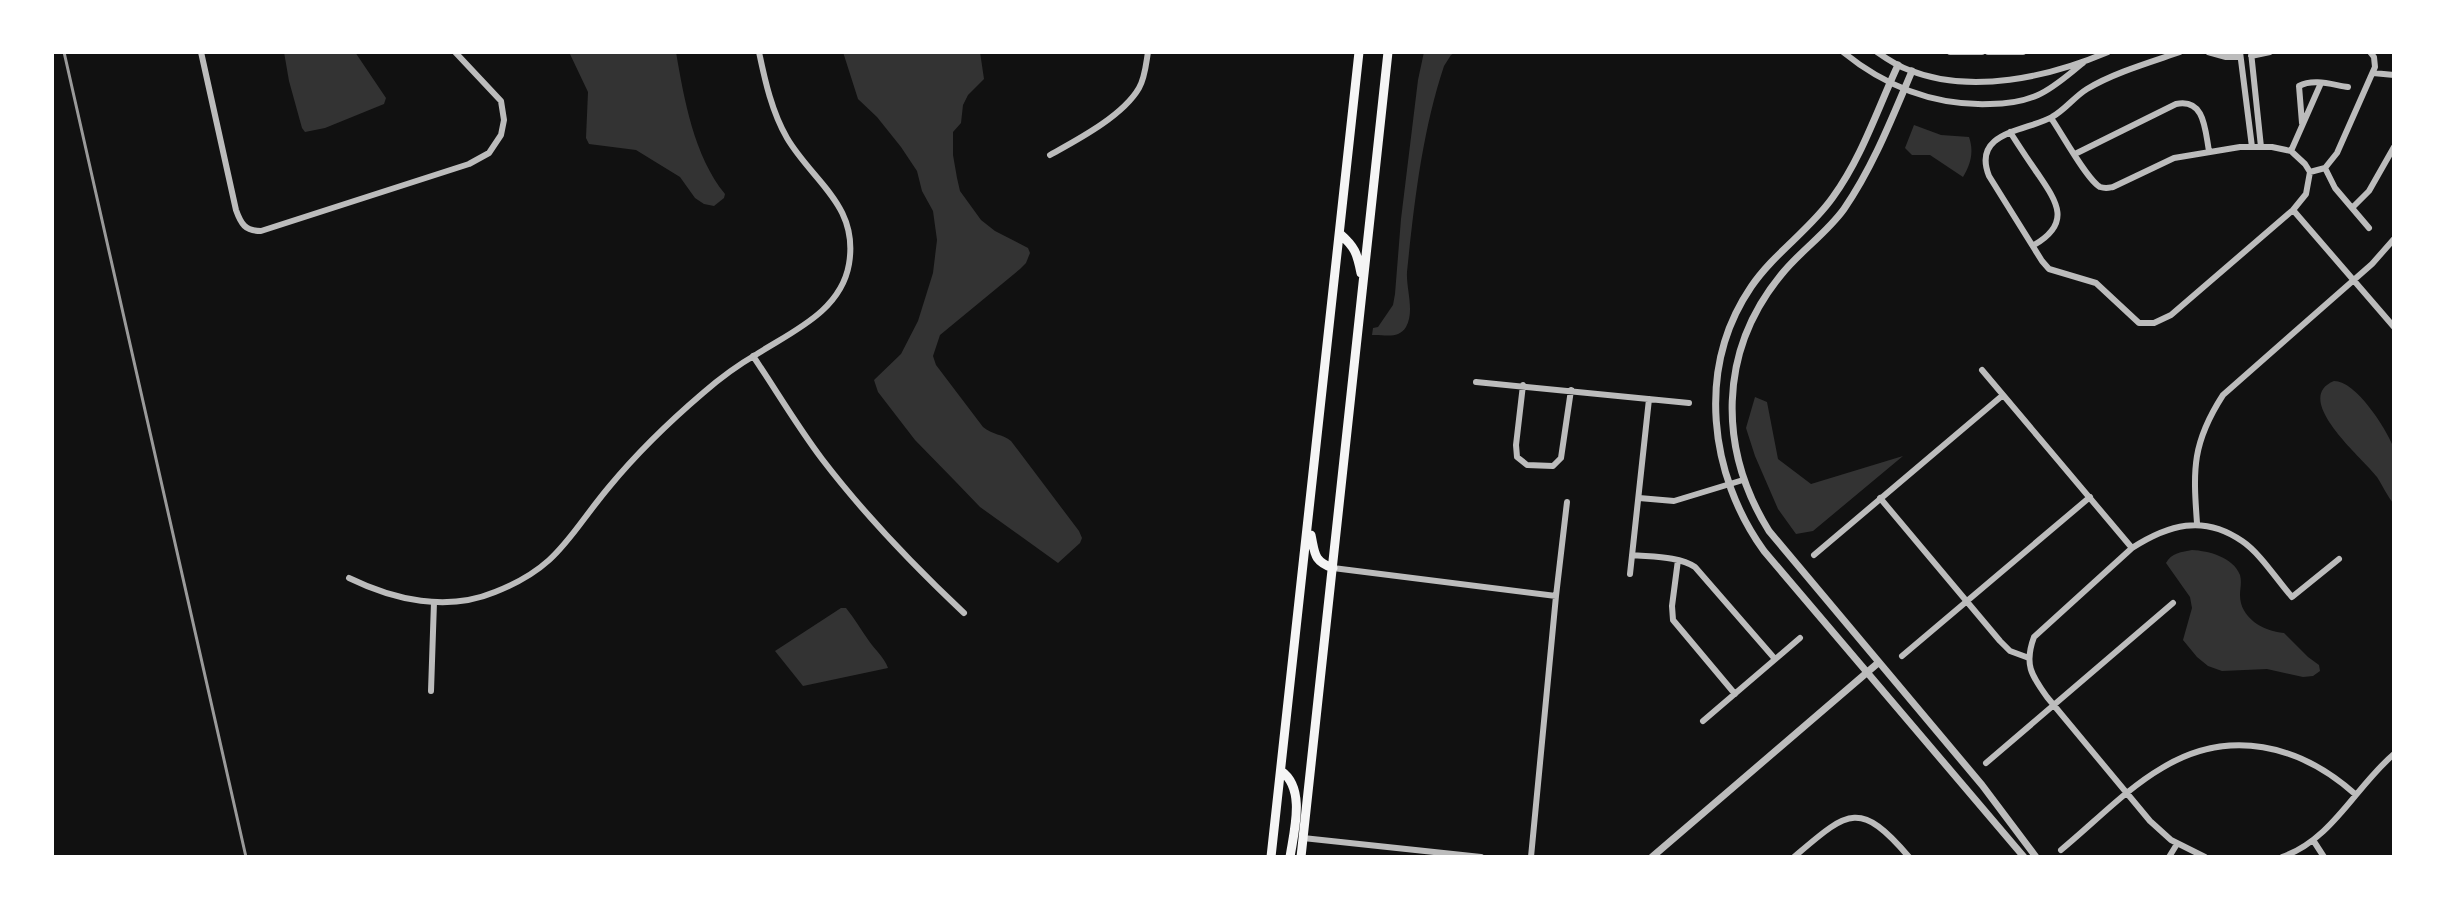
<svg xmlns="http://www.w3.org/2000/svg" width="2446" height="909" viewBox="0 0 2446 909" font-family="Georgia,serif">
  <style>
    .water { fill: #333 }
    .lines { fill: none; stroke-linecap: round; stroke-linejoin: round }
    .minor { stroke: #bcbcbc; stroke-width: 6 }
    .tertiary { stroke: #bcbcbc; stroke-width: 7 }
    .primary { stroke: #f5f5f5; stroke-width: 9 }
    .rail { stroke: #9a9a9a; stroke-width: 3 }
  </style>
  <rect width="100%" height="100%" fill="#111"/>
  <!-- water -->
  <path class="water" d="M284 52H355L386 98 384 104 325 128 305 132 302 128 289 81Z
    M569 52H676C684 99 694 156 725 194L724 198 714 206 704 204 695 198 680 177 636 150 589 144 586 138 588 92Z
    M843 52H980L984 79 968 95 963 105 961 123 953 132V155L957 178 960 191 981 220 995 231 1028 248 1030 253 1026 263 1020 269 940 335 933 356 936 365 983 427C992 435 1003 434 1011 441L1079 531 1082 538 1080 543 1058 563 980 507 955 481 915 440 878 392 874 380 901 354 918 321 933 273 937 240 933 211 922 191 917 171 901 147 877 117 858 99Z
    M1424 52H1456L1451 55 1444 66C1422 132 1414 204 1407 272 1406 289 1415 311 1406 327 1398 340 1383 334 1372 335L1373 328 1378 327 1393 305 1395 294 1401 219 1418 80Z
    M1914 125 1941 135 1969 137C1974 151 1971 164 1963 177L1930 155H1912L1905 148Z
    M2334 381C2356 381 2385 427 2393 446 2398 459 2394 489 2394 504 2387 496 2383 486 2377 477 2365 460 2290 399 2334 381Z
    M1755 397 1767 402 1778 459 1811 484 1903 456 1813 531 1796 534 1778 509 1755 456 1746 428Z
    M2192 550C2209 551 2233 557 2240 575 2242 583 2240 588 2240 595 2240 618 2263 631 2284 633L2308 657 2319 665 2320 671 2313 676 2303 677 2267 669 2222 671 2208 666 2197 657 2183 640 2192 608 2190 597 2166 563C2171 553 2182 552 2192 550Z
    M841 608H846C855 619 861 630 869 641 875 650 884 657 888 668L803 686 775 651Z"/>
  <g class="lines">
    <!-- minor -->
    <path class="minor" d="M201 52 236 210C241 224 245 231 261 231L469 164 489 153 501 135 504 120 501 101 455 52
      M1843 52C1886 87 1934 106 1990 104 2006 104 2022 102 2038 95 2054 88 2069 74 2083 63
      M1877 52C1887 59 1897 66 1909 70 1971 95 2049 77 2108 52
      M1950 52H1982
      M1988 52H2023
      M2208 52 2226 57H2240
      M2240 52 2252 147
      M2251 52 2261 147
      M2251 56 2270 52
      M2373 73 2394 75
      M2051 118C2061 132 2087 180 2100 187 2106 189 2108 188 2113 187L2174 158 2240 147H2272L2291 151 2305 164 2310 172 2306 194 2293 210 2171 315 2154 323H2139L2096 283 2049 269 2042 261 1989 176C1971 131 2028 131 2052 117 2065 110 2074 97 2087 89 2113 73 2151 62 2180 52
      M2302 123 2299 86C2314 78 2333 85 2348 87
      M2010 132C2019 146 2028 160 2038 174 2057 202 2072 223 2034 245
      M2291 151 2321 83
      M2075 154 2176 104C2205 98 2205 130 2209 151
      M1050 155C1077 140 1123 116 1139 88 1145 78 1146 64 1148 52
      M2325 168 2335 188 2369 228
      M2310 172 2325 168 2337 153 2375 67 2374 57 2370 52
      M2352 208 2369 191 2394 147
      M2293 210 2394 327
      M753 356C776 390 797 426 822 459 864 514 913 565 964 613
      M1982 370 2132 548
      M1476 382 1689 403
      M1523 385 1516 445 1517 457 1527 465 1553 466 1561 458 1571 390
      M1639 498 1674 501 1743 480
      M1880 498 2000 641 2010 651 2029 658
      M2197 523C2193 469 2192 443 2223 395L2372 264 2394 239
      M1632 555C1652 557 1679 556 1695 567L1775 659
      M1814 555 2003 395
      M1678 560 1672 606 1673 620 1735 694
      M1333 568 1556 596 1531 857
      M1630 574 1649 399
      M349 578C394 600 447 612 495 592 559 567 568 536 609 487 637 453 669 422 703 393 719 379 738 365 757 354 793 331 841 311 849 264 859 205 813 182 787 138 772 112 765 81 759 52
      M1556 596 1567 502
      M1902 656 2090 497
      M431 691 434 602
      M1703 721 1800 638
      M1986 763 2173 603
      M1303 838 1481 857
      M2313 840 2324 857
      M2061 850C2094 823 2126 789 2162 768 2229 727 2300 745 2355 794
      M1794 857C1847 812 1859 798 1909 857
      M2169 857 2177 844
      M2205 857 2171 840 2150 821 2047 697C2031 675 2024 664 2034 637L2132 548C2168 525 2203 514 2242 541 2260 553 2277 580 2292 597L2339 559
      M2282 857C2332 840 2356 786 2394 754"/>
    <!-- tertiary -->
    <path class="tertiary" d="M1898 65C1877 110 1862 157 1833 197 1810 230 1774 253 1751 287 1696 368 1709 475 1764 551L2024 857
      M1912 71C1892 118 1873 167 1844 209 1826 234 1800 251 1781 275 1718 352 1718 449 1769 531L1982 785 2036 857
      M1652 857 1878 663"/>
    <!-- primary -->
    <path class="primary" d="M1340 234C1355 247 1357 253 1361 273
      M1311 535C1315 553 1313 561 1333 568
      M1281 771C1306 788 1294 831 1290 857
      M1271 857 1359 52
      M1301 857 1388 52"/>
    <!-- rail -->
    <path class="rail" d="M64 52 246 857"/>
  </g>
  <!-- border -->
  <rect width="2446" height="909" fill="none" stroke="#ffffff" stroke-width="108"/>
</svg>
